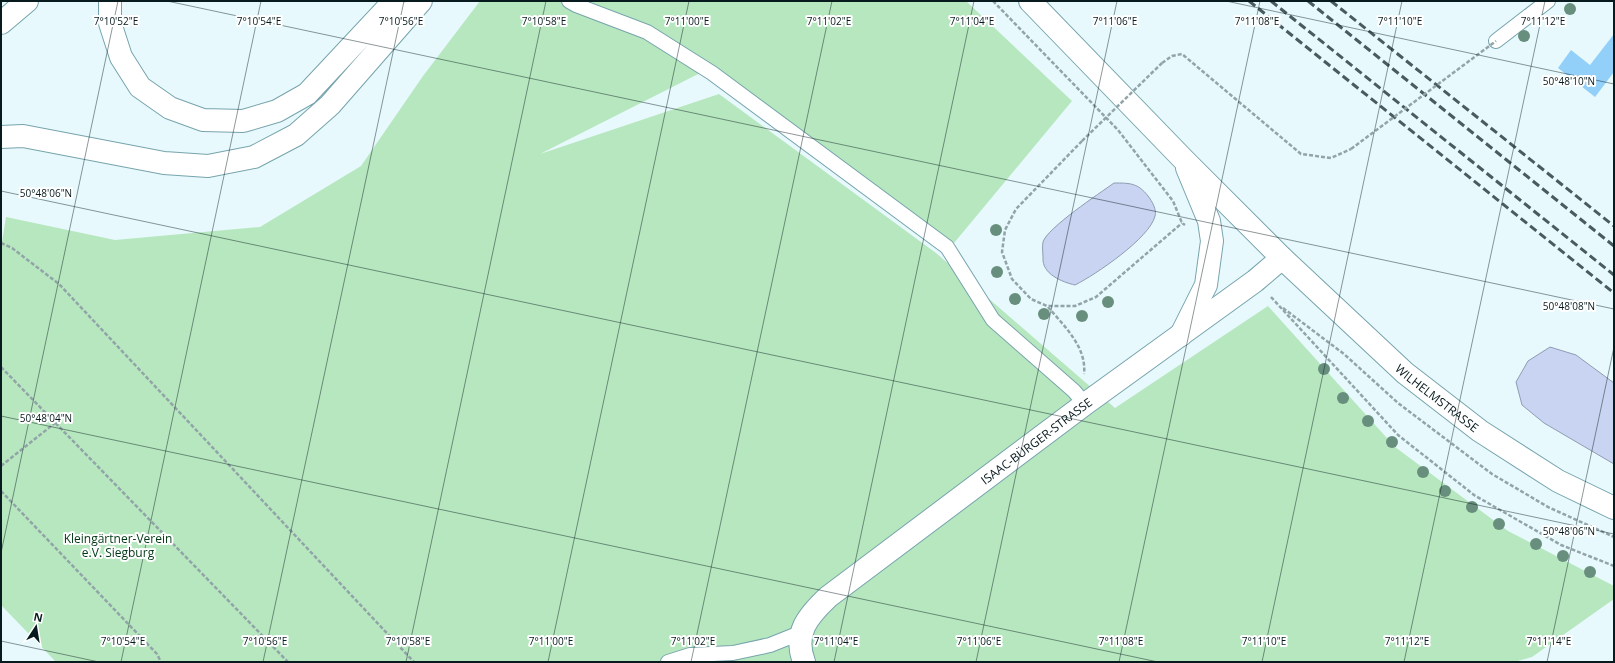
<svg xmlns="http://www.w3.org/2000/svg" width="1615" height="663" viewBox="0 0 1615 663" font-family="'Open Sans',sans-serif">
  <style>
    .green { fill: #b7e7bf }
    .water { fill: #c9d4f2; stroke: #8f9cb2 }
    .building { fill: #92d0fa }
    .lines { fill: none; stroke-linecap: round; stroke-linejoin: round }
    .service-casing { stroke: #77a4ac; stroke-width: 16 }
    .minor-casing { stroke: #77a4ac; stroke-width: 24 }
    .secondary-casing { stroke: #77a4ac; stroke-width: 24 }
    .trunk-casing { stroke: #77a4ac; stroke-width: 24 }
    .path { stroke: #91a4a7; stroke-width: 2.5; stroke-dasharray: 4 2; stroke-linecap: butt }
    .service { stroke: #fff; stroke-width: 14 }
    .minor { stroke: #fff; stroke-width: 22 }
    .secondary { stroke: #fff; stroke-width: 22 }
    .trunk { stroke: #fff; stroke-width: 22 }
    .rail { stroke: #485b5e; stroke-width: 3; stroke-dasharray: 8 4; stroke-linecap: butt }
    .path-bridge { stroke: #91a4a7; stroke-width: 2.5; stroke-dasharray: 4 2; stroke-linecap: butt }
    .tree { fill: #688f7d }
    .ticks { fill: none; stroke: #071a1d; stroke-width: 1; stroke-opacity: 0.45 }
    .labels { text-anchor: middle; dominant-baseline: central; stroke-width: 4; stroke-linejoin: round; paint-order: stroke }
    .street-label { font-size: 12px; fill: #071a1d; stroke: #fff }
    .park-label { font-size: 12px; fill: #003814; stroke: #fff }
    .ticks-label { font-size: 10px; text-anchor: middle; fill: #071a1d; stroke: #fff; stroke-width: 4; stroke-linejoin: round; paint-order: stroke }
  </style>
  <rect width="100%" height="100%" fill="#e7f9fd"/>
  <!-- green -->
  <path class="green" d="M480 1H966L1072 101 954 243 714 66 540 154 719 94 936 253 1115 408 1268 306 1395 447 1508 531 1614 586V599L1532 657 1514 662H56L1 605V248L6 217 115 240 260 227 361 166 423 76Z"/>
  <!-- water -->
  <path class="water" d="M1114 183C1130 183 1138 183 1148 196 1152 201 1157 210 1155 216 1150 238 1095 275 1075 285 1062 282 1042 274 1043 258 1043 253 1042 247 1043 242 1047 228 1100 193 1114 183Z
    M1550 347 1576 355 1614 383V464L1544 423 1522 405 1516 382 1528 361Z"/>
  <!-- building -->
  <path class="building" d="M1614 34V72L1595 97 1558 68 1571 50 1590 65Z"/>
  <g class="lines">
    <!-- service casing -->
    <g class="service-casing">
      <path id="service" d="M569 1 576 5 647 32 712 73 947 247 993 320 1074 391 1085 404
        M1496 41 1548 1
        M668 662 690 655 733 653 770 645 800 633"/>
    </g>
    <!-- minor casing -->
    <g class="minor-casing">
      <g id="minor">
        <path id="s1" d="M804 662C793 633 808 616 828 597L1085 404 1255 281 1282 258"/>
      </g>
    </g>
    <!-- secondary casing -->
    <g class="secondary-casing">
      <g id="secondary">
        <path id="s2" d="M1030 1 1184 160 1282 258 1405 373 1480 431 1558 481 1614 508"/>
        <path d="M1181 335 1206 285 1212 241 1209 221 1187 168"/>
      </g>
    </g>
    <!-- trunk casing -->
    <g class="trunk-casing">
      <path id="trunk" d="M110 1V23L121 57 140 87 170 108 203 120 243 121 277 111 307 94 394 1
        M1 23 27 1
        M1 137 23 136 164 163 208 166 254 157 296 135 330 105 421 1"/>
    </g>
    <!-- path -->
    <path class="path" d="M993 1 1118 130 1173 201 1182 223 1185 225
      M1162 63 1172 56 1182 54 1301 154 1331 158 1351 149
      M1082 141 1016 209 1005 230 1002 252 1012 279 1031 299 1047 306H1075L1096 297 1182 223
      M1 243 12 248 59 284 414 662
      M1271 297 1398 435 1474 495 1561 545 1614 566
      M1048 307C1064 326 1087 347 1084 374
      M1283 308 1344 354 1398 403 1492 474 1548 507 1614 537
      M1 367 288 662
      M1 466 55 423
      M1 491 157 654 161 662"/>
    <!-- service -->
    <use href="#service" class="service"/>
    <!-- minor -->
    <use href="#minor" class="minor"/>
    <!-- secondary -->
    <use href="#secondary" class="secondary"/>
    <!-- trunk -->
    <use href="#trunk" class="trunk"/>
    <!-- rail -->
    <path class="rail" d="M1249 1 1614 293
      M1271 1 1614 275
      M1308 1 1614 246
      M1331 1 1614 226"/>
    <!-- path-bridge -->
    <path class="path-bridge" d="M1082 141 1162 63
      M1351 149 1496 41"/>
  </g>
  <!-- trees -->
  <g class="tree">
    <circle cx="1570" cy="9" r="6"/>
    <circle cx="1524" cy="36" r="6"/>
    <circle cx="996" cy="230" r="6"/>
    <circle cx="997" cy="272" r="6"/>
    <circle cx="1015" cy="299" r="6"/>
    <circle cx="1108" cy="302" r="6"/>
    <circle cx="1044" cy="314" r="6"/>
    <circle cx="1082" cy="316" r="6"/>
    <circle cx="1324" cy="369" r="6"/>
    <circle cx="1343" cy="398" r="6"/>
    <circle cx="1368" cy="421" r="6"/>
    <circle cx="1392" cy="442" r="6"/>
    <circle cx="1423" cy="472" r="6"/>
    <circle cx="1445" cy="491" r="6"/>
    <circle cx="1472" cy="507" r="6"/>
    <circle cx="1499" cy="524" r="6"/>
    <circle cx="1536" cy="544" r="6"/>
    <circle cx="1563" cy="556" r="6"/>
    <circle cx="1590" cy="572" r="6"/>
  </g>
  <!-- ticks -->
  <path class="ticks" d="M167 1 1614 309M1226 1 1614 84M1 191 1614 534M1 416 1158 662M1 553 118 1M1 641 99 662M121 662 261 1M263 662 404 1M406 662 546 1M548 662 689 1M691 662 832 1M834 662 974 1M976 662 1117 1M1119 662 1260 1M1262 662 1402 1M1404 662 1545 1M1547 662 1614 347"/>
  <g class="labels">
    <!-- street labels -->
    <g class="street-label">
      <text stroke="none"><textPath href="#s2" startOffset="569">WILHELMSTRASSE</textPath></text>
      <text stroke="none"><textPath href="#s1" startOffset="335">ISAAC-BÜRGER-STRASSE</textPath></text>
    </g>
    <!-- park labels -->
    <g class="park-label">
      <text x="118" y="538">Kleingärtner-Verein<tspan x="118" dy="14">e.V. Siegburg</tspan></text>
    </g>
  </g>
  <g class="ticks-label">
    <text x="116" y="25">7°10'52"E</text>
    <text x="259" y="25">7°10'54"E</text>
    <text x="401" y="25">7°10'56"E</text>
    <text x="544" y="25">7°10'58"E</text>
    <text x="687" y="25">7°11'00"E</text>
    <text x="829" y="25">7°11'02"E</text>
    <text x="972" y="25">7°11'04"E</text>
    <text x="1115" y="25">7°11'06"E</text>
    <text x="1257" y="25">7°11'08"E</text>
    <text x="1400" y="25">7°11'10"E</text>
    <text x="1543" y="25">7°11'12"E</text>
    <text x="1569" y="85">50°48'10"N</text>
    <text x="46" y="197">50°48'06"N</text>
    <text x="1569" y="310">50°48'08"N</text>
    <text x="46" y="422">50°48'04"N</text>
    <text x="1569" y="535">50°48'06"N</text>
    <text x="123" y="645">7°10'54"E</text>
    <text x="265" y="645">7°10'56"E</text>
    <text x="408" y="645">7°10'58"E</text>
    <text x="551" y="645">7°11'00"E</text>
    <text x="693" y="645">7°11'02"E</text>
    <text x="836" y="645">7°11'04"E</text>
    <text x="979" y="645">7°11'06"E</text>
    <text x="1121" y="645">7°11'08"E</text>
    <text x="1264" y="645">7°11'10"E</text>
    <text x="1407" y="645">7°11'12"E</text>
    <text x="1549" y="645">7°11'14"E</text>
  </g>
  <!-- border -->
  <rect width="1615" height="663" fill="none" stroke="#071a1d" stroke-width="4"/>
  <!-- north arrow -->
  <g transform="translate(36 627) rotate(12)" stroke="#ffffff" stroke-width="3" paint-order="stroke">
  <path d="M0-3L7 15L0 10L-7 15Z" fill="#071a1d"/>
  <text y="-6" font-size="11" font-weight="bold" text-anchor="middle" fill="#071a1d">N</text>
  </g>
</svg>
